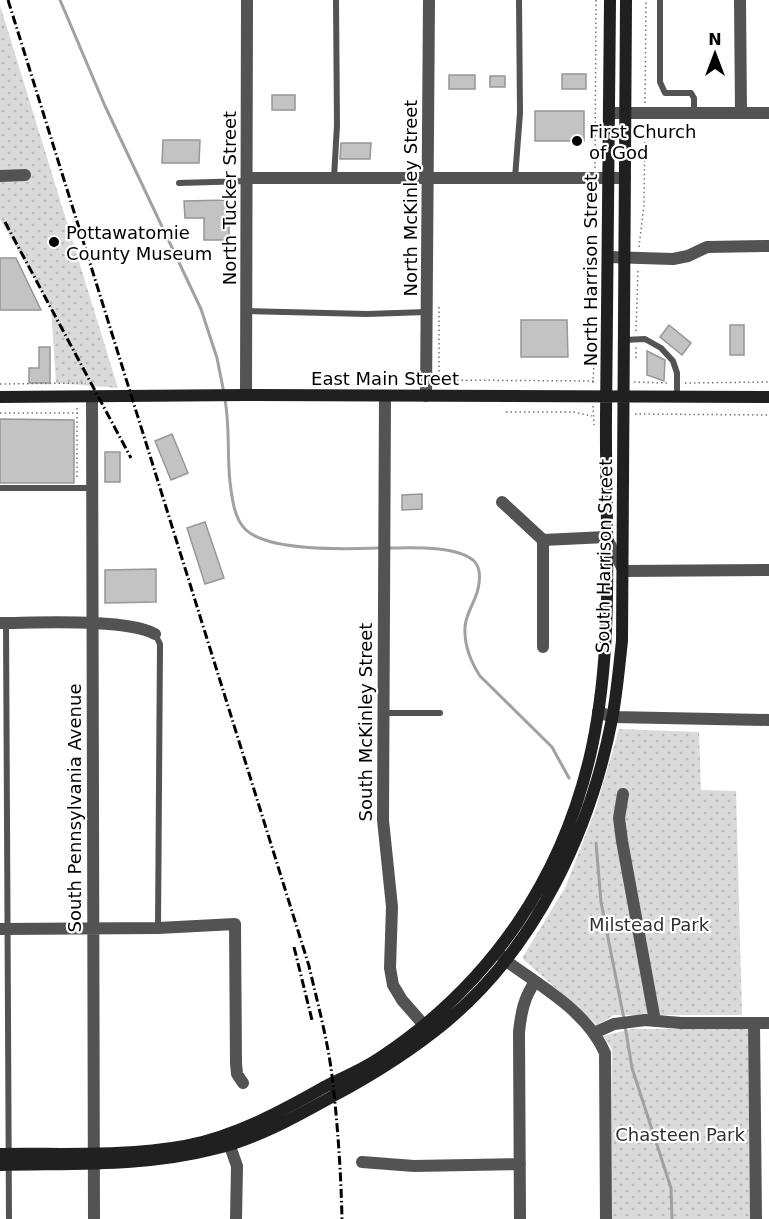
<svg xmlns="http://www.w3.org/2000/svg" width="769" height="1219" viewBox="0 0 769 1219" font-family="'DejaVu Sans',sans-serif">
  <style>
    .park { fill: url(#park-dots) }
    .lines { fill: none; stroke-linecap: round; stroke-linejoin: round }
    .stream { stroke: #a1a1a1; stroke-width: 3 }
    .building { fill: #c3c3c3; stroke: #979797; stroke-width: 1.5 }
    .path { stroke: #757575; stroke-width: 1.5; stroke-dasharray: 1.5 3; stroke-linecap: butt }
    .lane { stroke: #535353; stroke-width: 6 }
    .street { stroke: #535353; stroke-width: 12 }
    .secondary { stroke: #202020; stroke-width: 12 }
    .rail { stroke: #000; stroke-width: 3; stroke-dasharray: 9 3 1.5 3; stroke-linecap: butt }
    .poi-dot { fill: #000; stroke: #fff; stroke-width: 2 }
    .labels { text-anchor: middle; dominant-baseline: central; stroke-width: 4.5; stroke-linejoin: round; paint-order: stroke }
    .poi-label { font-size: 18px; fill: #000; stroke: #fff; text-anchor: start }
    .street-label { font-size: 18px; fill: #000; stroke: #fff }
    .park-label { font-size: 18px; fill: #313131; stroke: #fff }
  </style>
  <defs>
    <pattern id="park-dots" width="8" height="8" patternUnits="userSpaceOnUse" patternTransform="scale(1.5)"><rect width="8" height="8" fill="#dadada"/><path d="M2 2h.1M6 6h.1" fill="none" stroke="#b9b9b9" stroke-width="1.8" stroke-linecap="round"/></pattern>
  </defs>
  <rect width="100%" height="100%" fill="#fff"/>
  <!-- park -->
  <path class="park" d="M0 5 118 388 56 383 51 308 0 219Z
    M619 729 699 732 701 790 736 791 742 1015H614L597 1025 522 958 565 888 596 808Z
    M631 1029H748L750 1219H612V1049L603 1036Z"/>
  <g class="lines">
    <!-- stream -->
    <path class="stream" d="M60 0 105 106 201 309 217 358 224 393
      M225 400C230 427 227 455 230 482 232 498 234 519 246 530 270 552 348 549 381 548
      M387 548C410 548 456 545 474 561 480 567 480 576 479 583 478 599 466 611 465 627 464 644 471 662 480 676L552 747 569 778
      M596 843 601 902 624 1019
      M625 1026 632 1068 671 1188 672 1219"/>
  </g>
  <!-- building -->
  <path class="building" d="M562 74H586V89H562Z
    M449 75H475V89H449Z
    M490 76H505V87H490Z
    M272 95H295V110H272Z
    M535 111H584V141H535Z
    M163 140H200L199 163H162Z
    M341 143H371L370 159H340Z
    M229 200V240H204V218H185L184 201Z
    M0 258H16L41 310H0Z
    M521 320H567L568 357H521Z
    M669 325 691 343 682 355 660 337Z
    M730 325H744V355H730Z
    M39 347H50V383H29V368H39Z
    M647 351 665 360 664 381 647 375Z
    M0 419 74 420V483H0Z
    M172 434 188 473 171 480 155 441Z
    M105 452H120V482H105Z
    M422 494V509L402 510V495Z
    M205 522 224 578 205 584 187 528Z
    M156 569V602L105 603V570Z"/>
  <g class="lines">
    <!-- path -->
    <path class="path" d="M645 103 646 0
      M595 168 596 0
      M639 247 644 205 645 126
      M636 331 638 269
      M636 358V347
      M439 380 594 381
      M634 382 668 383
      M593 383 594 361
      M685 383 769 382
      M0 384 86 383
      M439 385V307
      M593 406 594 425
      M77 408V478
      M506 412H573L592 416
      M0 413H80
      M635 414 769 415"/>
    <!-- lane -->
    <path class="lane" d="M660 0V82L665 93H691L694 98V113
      M334 178 337 125 336 0
      M515 178 520 113 519 0
      M179 183 247 181
      M246 311 367 314 427 312
      M624 340 645 339 661 348 673 361 677 373V397
      M0 488H92
      M6 623 9 1219
      M155 634 160 644 158 928
      M384 713H440"/>
    <!-- street -->
    <path class="street" d="M740 0 741 113
      M609 113H769
      M0 176 25 175
      M247 178H625
      M608 257 673 259 688 256 707 247 769 246
      M246 395 247 0
      M385 396 383 820 392 907 390 968 393 985 402 1000 430 1032
      M426 396 429 0
      M92 397 94 1219
      M502 502 543 540 606 537 624 571 769 570
      M543 540V647
      M0 623C36 623 125 618 155 634
      M598 712 613 717 769 720
      M623 794 619 818 622 841 655 1021
      M0 929 158 928 235 924 236 1063 237 1074 243 1083
      M499 953 505 960C540 986 587 1011 605 1053L606 1219
      M754 1023 756 1219
      M594 1033 614 1024 645 1020 681 1023H769
      M226 1135 237 1166 236 1219
      M362 1162 414 1166 520 1164
      M520 1219 519 1032C521 1013 524 997 535 982"/>
    <!-- secondary -->
    <path class="secondary" d="M0 397 246 395 769 397
      M0 1154C61 1153 124 1157 185 1146 236 1136 282 1111 326 1086 344 1077 364 1069 381 1057 491 984 564 877 592 747 615 639 605 526 606 416 607 278 609 139 610 0
      M0 1165C72 1163 144 1167 214 1149 257 1139 297 1116 335 1095 374 1074 412 1050 446 1022 536 947 590 832 612 719 617 693 619 667 622 641L626 0"/>
    <!-- rail -->
    <path class="rail" d="M8 0 309 966C318 1005 329 1045 333 1084 338 1129 341 1174 342 1219
      M5 222 131 458
      M294 947 312 1020"/>
  </g>
  <!-- markers -->
  <g class="poi-dot">
    <circle cx="577" cy="141" r="6"/>
    <circle cx="54" cy="242" r="6"/>
  </g>
  <g class="labels">
    <!-- poi labels -->
    <g class="poi-label">
      <text x="589" y="131">First Church<tspan x="589" dy="21">of God</tspan></text>
      <text x="66" y="232">Pottawatomie<tspan x="66" dy="21">County Museum</tspan></text>
    </g>
    <!-- street labels -->
    <g class="street-label">
      <text transform="translate(229 198) rotate(-90)">North Tucker Street</text>
      <text transform="translate(410 198) rotate(-90)">North McKinley Street</text>
      <text transform="translate(590 270) rotate(-90)">North Harrison Street</text>
      <text x="385" y="378">East Main Street</text>
      <text transform="translate(604 556) rotate(-89)">South Harrison Street</text>
      <text transform="translate(365 722) rotate(-90)">South McKinley Street</text>
      <text transform="translate(74 808) rotate(-90)">South Pennsylvania Avenue</text>
    </g>
    <!-- park labels -->
    <g class="park-label">
      <text x="649" y="924">Milstead Park</text>
      <text x="680" y="1134">Chasteen Park</text>
    </g>
  </g>
  <!-- north arrow -->
  <g transform="translate(715 54)" stroke="#ffffff" stroke-width="4.5" paint-order="stroke">
  <path d="M0-4.5L10 22L0 15L-10 22Z" fill="#000000"/>
  <text y="-9" font-size="16" font-weight="bold" text-anchor="middle" fill="#000000">N</text>
  </g>
</svg>
